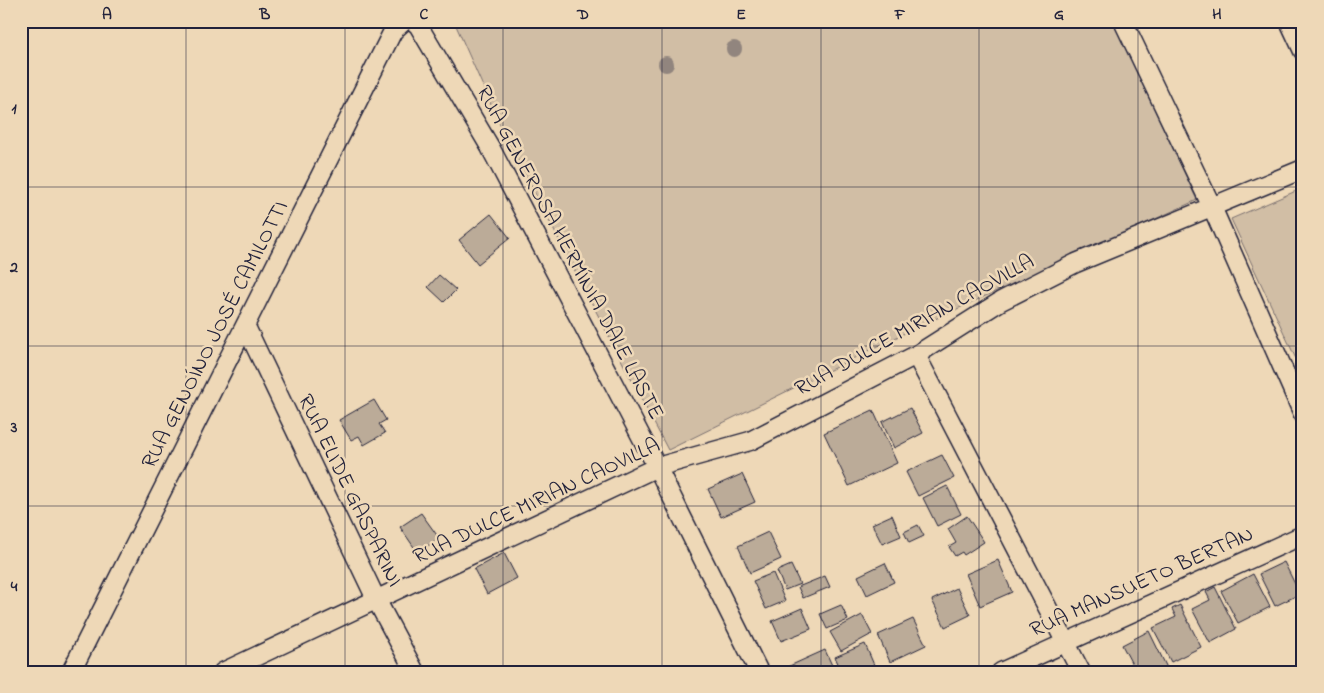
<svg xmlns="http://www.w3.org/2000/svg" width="1324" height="693" viewBox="0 0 1324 693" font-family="'Indie Flower',sans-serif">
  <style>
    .green { fill: #d1bea5; stroke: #7a7070 }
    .building { fill: #bbab98; stroke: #22223b }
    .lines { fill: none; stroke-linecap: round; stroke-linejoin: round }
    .minor-casing { stroke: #22223b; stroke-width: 21 }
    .minor { stroke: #eed8b7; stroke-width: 18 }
    .tree { fill: #91857e }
    .grid { fill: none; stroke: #22223b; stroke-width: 1; stroke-opacity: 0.55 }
    .labels { text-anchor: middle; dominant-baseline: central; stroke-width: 5; stroke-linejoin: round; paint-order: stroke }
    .street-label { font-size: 22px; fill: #22223b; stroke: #eed8b7 }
    .neatline { fill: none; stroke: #22223b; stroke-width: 2 }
    .grid-label { font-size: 16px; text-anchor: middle; font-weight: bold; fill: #22223b }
  </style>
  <rect width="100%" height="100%" fill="#eed8b7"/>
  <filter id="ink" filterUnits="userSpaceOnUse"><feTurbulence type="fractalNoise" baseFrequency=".02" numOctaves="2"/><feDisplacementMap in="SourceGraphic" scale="10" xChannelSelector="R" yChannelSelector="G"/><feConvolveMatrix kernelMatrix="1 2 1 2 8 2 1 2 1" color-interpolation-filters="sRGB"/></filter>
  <g filter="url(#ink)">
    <!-- green -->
    <path class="green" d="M454 21H1113L1197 200 913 329 668 450 504 134Z
      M1303 188V374L1231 219Z"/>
    <!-- building -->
    <path class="building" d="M491 214 510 238 478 264 459 240Z
      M439 275 456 290 444 302 428 287Z
      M374 400 386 420 379 424 385 433 364 445 359 436 351 440 339 420Z
      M910 408 923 433 894 448 882 422Z
      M873 410 897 463 849 486 824 433Z
      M942 455 954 478 918 496 906 472Z
      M742 474 755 502 721 517 708 489Z
      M947 486 961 514 937 526 923 498Z
      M421 513 439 538 418 553 400 527Z
      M892 515 901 536 882 544 872 524Z
      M967 516 984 542 964 555 962 552 955 556 949 547 956 543 948 529Z
      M918 525 924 536 909 543 904 532Z
      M768 532 781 559 750 573 738 546Z
      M504 553 517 578 487 594 474 569Z
      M998 560 1012 592 980 606 966 574Z
      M1284 562 1300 594 1275 606 1259 574Z
      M885 563 894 582 867 595 858 576Z
      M791 565 800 584 785 590 777 571Z
      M773 573 785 601 766 609 753 581Z
      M1253 574 1270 607 1238 623 1221 591Z
      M825 576 830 587 803 598 798 587Z
      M1215 587 1236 629 1210 643 1192 609 1210 600 1206 592Z
      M957 588 970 615 945 627 932 600Z
      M841 605 848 620 827 629 820 614Z
      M1180 605 1201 647 1171 662 1153 628 1176 617 1172 609Z
      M802 608 811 629 781 641 772 621Z
      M862 615 872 634 841 651 830 632Z
      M913 619 926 645 890 662 878 635Z
      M1149 631 1168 670 1164 672H1126L1134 668 1122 645Z
      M865 644 877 672H842L835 657Z
      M825 650 835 672H787L785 668Z"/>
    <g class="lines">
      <!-- minor casing -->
      <g class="minor-casing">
        <path id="minor" d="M413 21 418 25 490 147 657 467 759 672
          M1123 21 1212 207 1303 414
          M1289 21 1303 51
          M246 327 377 601 415 672
          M916 355 1081 672
          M71 672 393 31 404 21
          M223 672 657 467 750 441 916 355 1001 301 1076 263 1303 169
          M1001 672 1303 535"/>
      </g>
      <!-- minor -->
      <use href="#minor" class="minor"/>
    </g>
    <!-- trees -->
    <g class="tree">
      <circle cx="734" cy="49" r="8"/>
      <circle cx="666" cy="64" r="8"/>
    </g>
  </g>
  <!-- grid -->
  <path class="grid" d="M186 21V672M345 21V672M503 21V672M662 21V672M821 21V672M979 21V672M1138 21V672M21 187H1303M21 346H1303M21 506H1303"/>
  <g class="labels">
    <!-- street labels -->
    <g class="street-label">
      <text transform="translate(569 253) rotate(62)">RUA GENEROSA HERMÍNIA DALE LASTE</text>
      <text transform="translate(915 326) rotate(-29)">RUA DULCE MIRIAN CAOVILLA</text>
      <text transform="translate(216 335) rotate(-63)">RUA GENOÍNO JOSÉ CAMILOTTI</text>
      <text transform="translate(349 491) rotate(64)">RUA ELIDE GASPARINI</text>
      <text transform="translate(537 502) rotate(-25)">RUA DULCE MIRIAN CAOVILLA</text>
      <text transform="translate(1142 583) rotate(-24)">RUA MANSUETO BERTAN</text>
    </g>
  </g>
  <!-- margin -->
  <rect width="1324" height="693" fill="none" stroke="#eed8b7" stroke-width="55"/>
  <rect x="28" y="28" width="1268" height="638" class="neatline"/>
  <g class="grid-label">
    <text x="107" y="19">A</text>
    <text x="265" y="19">B</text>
    <text x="424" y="19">C</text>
    <text x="583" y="19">D</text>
    <text x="741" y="19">E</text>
    <text x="900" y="19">F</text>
    <text x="1059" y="19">G</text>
    <text x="1217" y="19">H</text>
    <text x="14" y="113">1</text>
    <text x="14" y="272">2</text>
    <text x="14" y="432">3</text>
    <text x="14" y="591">4</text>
  </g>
</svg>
